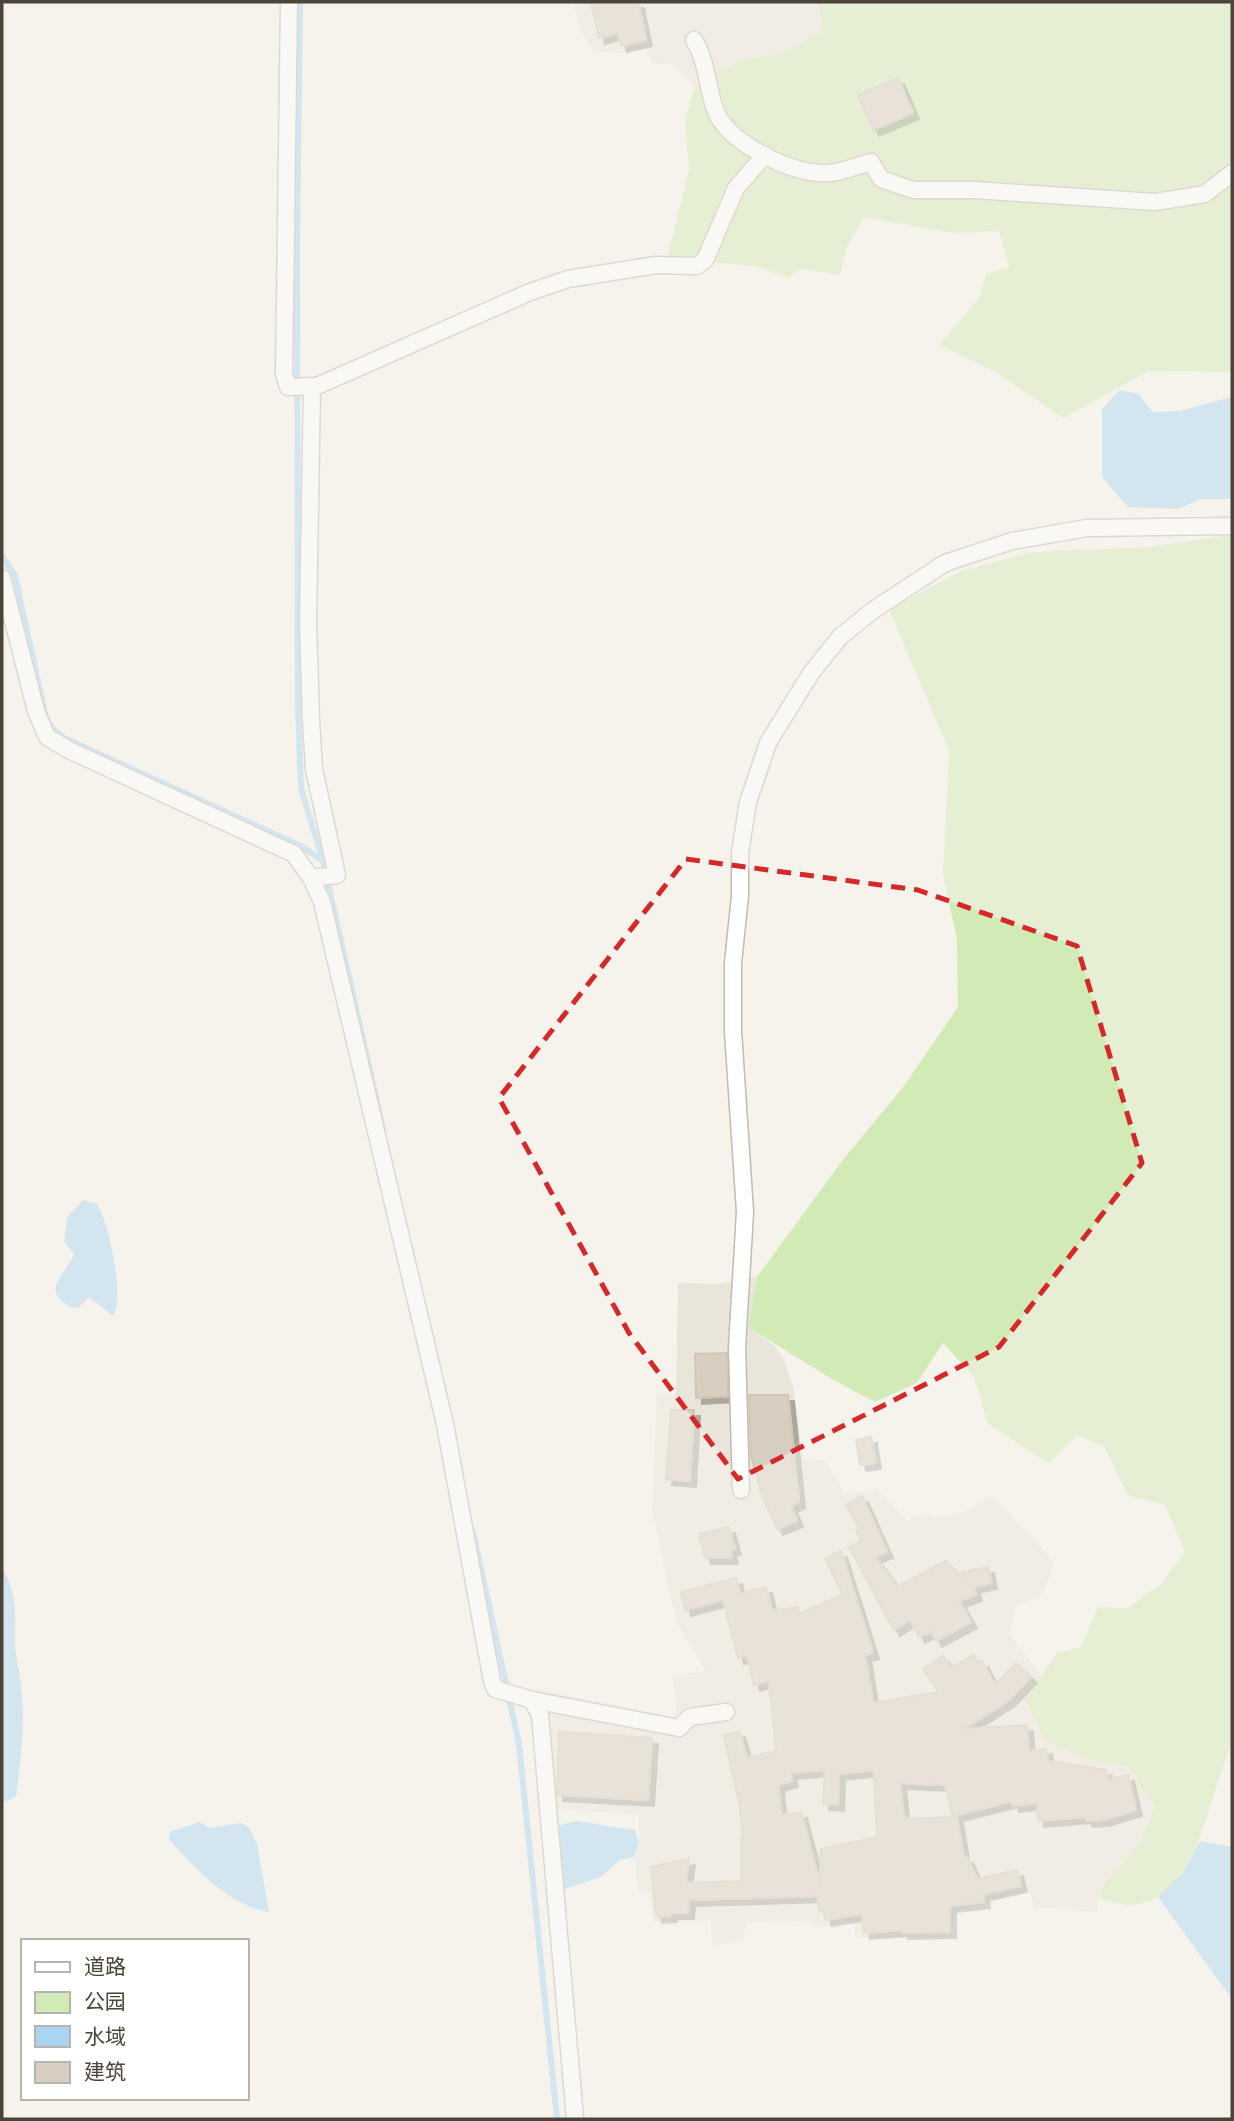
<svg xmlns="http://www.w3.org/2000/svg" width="1234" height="2121" viewBox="0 0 1234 2121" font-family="Signika,'Noto Sans SC',sans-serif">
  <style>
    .residential { fill: #eae5da }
    .green { fill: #d2eab5 }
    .water { fill: #a9d4f2 }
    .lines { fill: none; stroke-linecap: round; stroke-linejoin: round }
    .stream { stroke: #a9d4f2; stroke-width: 6 }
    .building { fill: #d8cfc1; stroke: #d3c7b4; stroke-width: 2; fill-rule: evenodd; filter: url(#shadow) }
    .minor-casing { stroke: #c2bbae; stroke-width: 19 }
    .minor { stroke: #fff; stroke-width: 16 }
    .marked { fill: none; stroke: #d62828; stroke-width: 5; stroke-dasharray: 14 9; stroke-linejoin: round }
  </style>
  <defs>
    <filter id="shadow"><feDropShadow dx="6" dy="6" stdDeviation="0" flood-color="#0004"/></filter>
  </defs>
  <rect width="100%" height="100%" fill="#f6f3ec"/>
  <!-- residential -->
  <path class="residential" d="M573 2H818L823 30 786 52 739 61 695 87 672 64 653 63 645 49 620 53 593 51 579 26Z
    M757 1277 748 1327 773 1344 783 1358 793 1386 803 1459 825 1460 845 1494 877 1489 907 1521 926 1513 936 1518 966 1511 993 1495 1055 1563 1041 1596 1016 1606 1009 1634 1041 1675 1025 1701 1045 1741 1093 1761 1128 1767 1140 1788 1156 1805 1139 1845 1106 1880 1098 1898 1097 1912 1035 1907 1029 1891 954 1912 952 1937 855 1938V1922L815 1927 811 1921 747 1922 743 1941 712 1946 711 1920 653 1922 649 1893H639L634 1858 639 1842V1815L548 1808 532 1700 536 1689 677 1718 673 1676 706 1671 677 1624 652 1510 657 1393 676 1394 678 1283 718 1284Z"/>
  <!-- green -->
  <path class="green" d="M818 2H1232V372L1149 371 1063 418 996 372 939 345 979 298 986 274 1009 267 999 231 955 233 863 217 846 249 840 275 801 269 787 278 757 266 667 259 689 171 685 120 695 87 739 61 786 52 823 30Z
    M1232 535V1745C1208 1791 1199 1905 1129 1905 1119 1905 1107 1900 1098 1898L1106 1880 1139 1845 1156 1805 1142 1790 1128 1767 1090 1760 1045 1741 1025 1700 1057 1653 1081 1647 1098 1607 1127 1608 1160 1585 1185 1552 1165 1505 1128 1495 1105 1447 1077 1435 1049 1463 988 1424 974 1377 943 1343 917 1383 875 1402 830 1378 748 1327 757 1277 842 1161 904 1086 958 1007 957 939 943 875 949 750 889 609 962 571 1032 552 1149 547Z"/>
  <!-- water -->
  <path class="water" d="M1120 390 1138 394 1153 412 1180 411 1232 397V499H1200L1178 509 1128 507 1102 477V409Z
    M83 1200 97 1204C108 1220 126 1299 113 1316L89 1297 79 1307 73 1308C38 1290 65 1277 74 1254L64 1241 67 1218Z
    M2 1569C18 1592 15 1616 15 1642 15 1659 21 1677 22 1695 25 1729 20 1763 16 1797L2 1803Z
    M576 1821 635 1830 639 1842 634 1857 620 1860 601 1877 559 1891 555 1826Z
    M199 1822 210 1828 240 1823 248 1826 257 1844 269 1912C230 1906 193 1867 169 1839L170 1832Z
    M1200 1841 1232 1847V1999L1158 1897 1183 1873Z"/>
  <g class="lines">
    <!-- stream -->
    <path class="stream" d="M300 2 297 248 298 704 301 788 323 861
      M2 556 15 576 45 714 51 727 64 738 303 847 323 861 383 1129
      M473 1532 519 1744 557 2119"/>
  </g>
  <!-- building -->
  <path class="building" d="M591 2H638L646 40 621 46 618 33 599 38Z
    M898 78 913 113 873 130 858 95Z
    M727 1353 728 1396 696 1398 695 1354Z
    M749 1395H788L799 1502 791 1506 797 1521 777 1529 763 1498 751 1456Z
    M671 1410H694L690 1481 666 1479Z
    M871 1437 875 1463 860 1465 856 1440Z
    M862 1496 887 1552 875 1557 897 1587 946 1561 964 1578 962 1572 988 1567 991 1583 973 1587 976 1595 959 1601 971 1622 936 1641 931 1631 919 1637 910 1620 894 1630 849 1547 861 1542 856 1530 859 1528 846 1505Z
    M729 1527 735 1549 730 1550 732 1558H705L699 1534Z
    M841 1551 873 1653 865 1655 873 1703 938 1692 923 1669 943 1656 951 1668 974 1655 978 1663 982 1661 995 1685 1016 1663 1031 1677 1009 1700 964 1729 1027 1725 1029 1752 1046 1748 1048 1761 1106 1770 1108 1780 1128 1775 1136 1810 1103 1820 1087 1821 1085 1817 1038 1821 1037 1803 1013 1806 1012 1801 953 1816 945 1785 900 1783 904 1819 957 1817 964 1859 967 1857 977 1879 1017 1870 1021 1886 983 1894 984 1902 950 1906V1932L902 1933V1930L864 1933 862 1914 825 1920 824 1910 819 1911 818 1896 689 1900 688 1913H671V1916L656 1917 651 1867 689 1859 686 1883 741 1881V1838H743L739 1802 724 1736 739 1731 747 1758 776 1751 769 1681 754 1685 747 1656 738 1658 723 1600 685 1610 681 1592 736 1578 740 1594 766 1587 772 1611 798 1607 799 1614 843 1595 825 1558ZM825 1770 823 1804 838 1805 839 1774 874 1770 877 1837 821 1849 820 1884 801 1812 781 1815 778 1785 792 1781 790 1773Z
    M559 1732 652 1738 648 1800 557 1795Z"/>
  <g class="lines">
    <!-- minor casing -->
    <g class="minor-casing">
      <path id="minor" d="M289 2 284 374 288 387 317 386 530 292 568 279 656 265 697 266 705 260 736 188 765 155
        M694 40C710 66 707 100 721 121 740 148 796 176 830 173 843 172 858 165 871 162L881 179 913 190H974L1155 202 1205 194 1232 173
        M2 578 36 711 47 737 69 750 294 854 311 878 322 902 445 1424 492 1681 495 1689 532 1700 540 1715 575 2119
        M311 878 337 875 314 769 311 720 308 622 312 386
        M741 1490 737 1347 745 1212 733 1031V963L740 896V853L748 802 768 743 811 673 840 637 872 611 945 563 1012 541 1087 528 1232 526
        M532 1700 679 1728 690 1717 726 1712"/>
    </g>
    <!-- minor -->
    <use href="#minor" class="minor"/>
  </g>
  <!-- marked area -->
  <path d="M0 0H1234V2121H0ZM686 859 918 890 1077 946 1142 1163 999 1347 738 1479 629 1333 499 1098Z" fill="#f6f3ec" fill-opacity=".55" fill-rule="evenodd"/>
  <path class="marked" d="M686 859 918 890 1077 946 1142 1163 999 1347 738 1479 629 1333 499 1098Z"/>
  <!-- border -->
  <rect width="1234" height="2121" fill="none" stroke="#4b4439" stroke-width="7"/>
  <!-- legend -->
  <rect x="21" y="1939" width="228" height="161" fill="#ffffff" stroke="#b7b4b0" stroke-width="2"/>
  <rect x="35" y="1962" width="35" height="10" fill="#ffffff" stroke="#b7b4b0" stroke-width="2"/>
  <text x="84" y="1974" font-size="21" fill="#4b4439">道路</text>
  <rect x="35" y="1992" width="35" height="21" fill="#d2eab5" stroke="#b7b4b0" stroke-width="2"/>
  <text x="84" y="2009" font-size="21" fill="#4b4439">公园</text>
  <rect x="35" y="2026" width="35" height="21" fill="#a9d4f2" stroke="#b7b4b0" stroke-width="2"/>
  <text x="84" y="2044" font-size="21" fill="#4b4439">水域</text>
  <rect x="35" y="2062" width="35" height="21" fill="#d8cfc1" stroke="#b7b4b0" stroke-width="2"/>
  <text x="84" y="2079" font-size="21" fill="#4b4439">建筑</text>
</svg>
